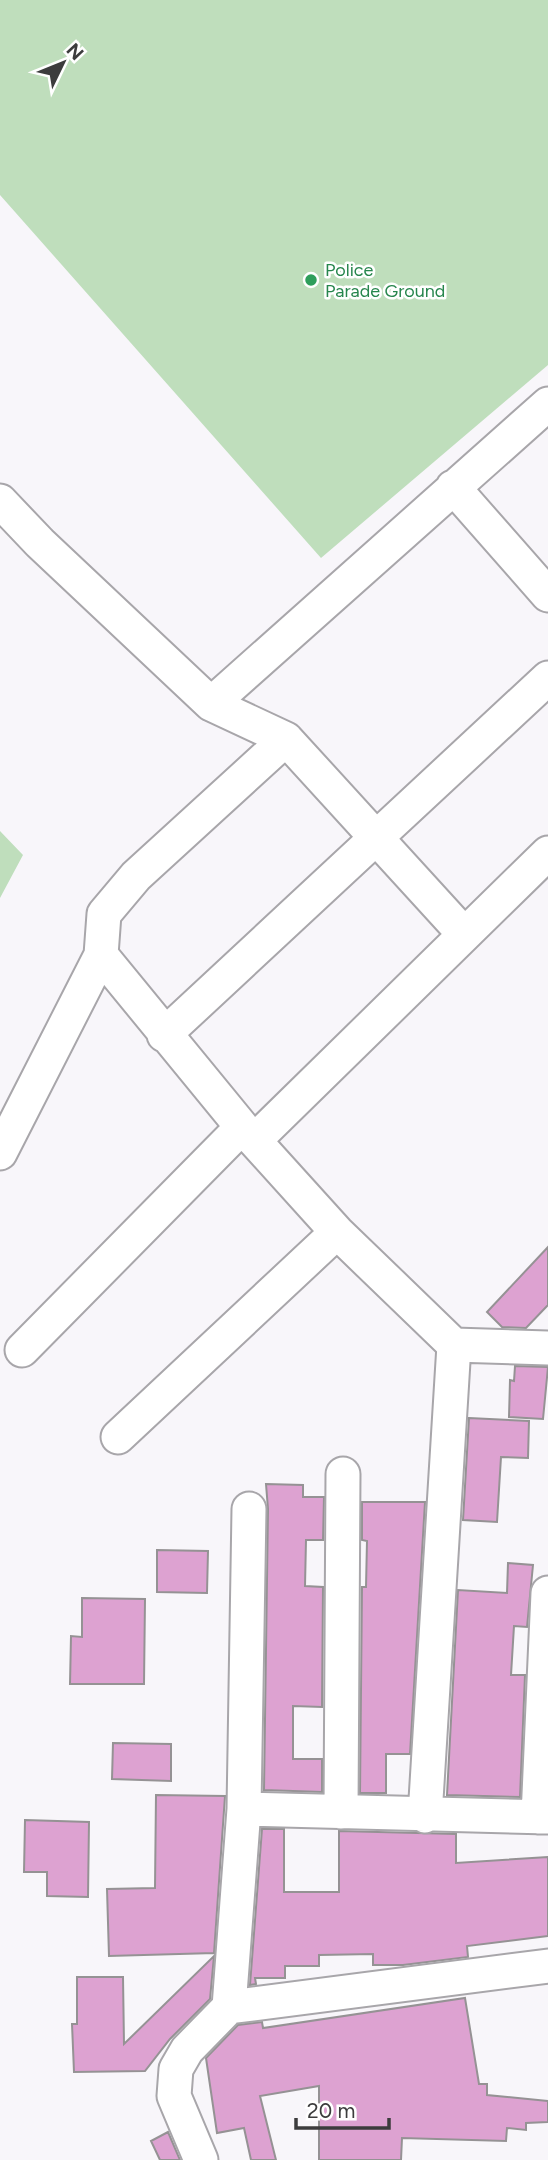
<svg xmlns="http://www.w3.org/2000/svg" width="548" height="2160" viewBox="0 0 548 2160" font-family="Figtree,sans-serif">
  <style>
    .green { fill: #bfdebc }
    .building { fill: #dda2d1; stroke: #959294; stroke-width: 2 }
    .lines { fill: none; stroke-linecap: round; stroke-linejoin: round }
    .street-casing { stroke: #a8a6aa; stroke-width: 37 }
    .street { stroke: #fff; stroke-width: 33 }
    .leisure-dot { fill: #2e9e5b; stroke: #fff; stroke-width: 2.5 }
    .labels { text-anchor: middle; dominant-baseline: central; stroke-width: 5; stroke-linejoin: round; paint-order: stroke }
    .leisure-label { font-size: 18px; fill: #27864d; stroke: #fff; text-anchor: start }
  </style>
  <rect width="100%" height="100%" fill="#f8f6fa"/>
  <!-- green -->
  <path class="green" d="M0 0H548V365L321 558 0 195Z
    M0 831 23 855 0 898Z"/>
  <!-- building -->
  <path class="building" d="M548 1247V1305L526 1328 502 1327 487 1312Z
    M515 1366 548 1367 543 1419 509 1417 510 1380 514 1381Z
    M469 1418 529 1421 528 1458 501 1457 497 1522 463 1520Z
    M266 1484 303 1485V1497H324L323 1540H306L305 1586 323 1587 322 1707 293 1706V1759H322V1792L264 1790 268 1509Z
    M362 1502H425L410 1754H386V1793H360L362 1587H366L367 1541 362 1540Z
    M157 1550 208 1551 207 1593 157 1592Z
    M508 1563 533 1565 527 1627 514 1626 511 1675H525L520 1797 447 1795 458 1590 507 1593Z
    M82 1598 145 1599 144 1684H70L71 1636 82 1637Z
    M113 1743 171 1744V1781L112 1779Z
    M156 1795 225 1796 214 1953 109 1956 107 1889 155 1888Z
    M25 1820 89 1822 88 1897 47 1896V1872H24Z
    M262 1829H284V1892H339V1831L456 1834V1863L548 1857V1936L467 1946 468 1957 403 1965H373V1954L319 1955V1966H285V1978H255L256 1984 250 1985Z
    M214 1956 210 1999 170 2039 145 2071 74 2072 72 2024H77V1977H123L124 2044Z
    M465 1998 479 2084H487V2095L548 2101V2122L526 2123V2130L507 2128 506 2141 402 2138 401 2160H319V2086L260 2096 276 2160H251L244 2128 217 2133 206 2058 238 2025 262 2022 263 2028Z
    M168 2132 180 2160H160L151 2141Z"/>
  <g class="lines">
    <!-- street casing -->
    <g class="street-casing">
      <path id="street" d="M453 487 548 595
        M0 501 40 543 211 704 286 739 464 934
        M211 704 548 404
        M101 955 104 914 136 876 286 739
        M164 1035 548 678
        M255 1140 548 853
        M0 1153 101 955 242 1127 337 1232 454 1345 548 1348
        M22 1350 242 1127
        M118 1437 337 1232
        M244 1809 548 1817
        M341 1812 343 1474
        M425 1816 454 1345
        M538 1817 548 1593
        M229 2007 244 1809 249 1509
        M201 2160 174 2096 176 2069 187 2050 229 2007 548 1966"/>
    </g>
    <!-- street -->
    <use href="#street" class="street"/>
  </g>
  <!-- markers -->
  <circle class="leisure-dot" cx="311" cy="280" r="7"/>
  <g class="labels">
    <!-- leisure labels -->
    <g class="leisure-label">
      <text x="325" y="270">Police<tspan x="325" dy="21">Parade Ground</tspan></text>
    </g>
  </g>
  <!-- north arrow -->
  <g transform="translate(63 63) rotate(47)" stroke="#ffffff" stroke-width="5" paint-order="stroke">
  <path d="M0-5L12 26L0 18L-12 26Z" fill="#3c3c3d"/>
  <text y="-10" font-size="19" font-weight="bold" text-anchor="middle" fill="#3c3c3d">N</text>
  </g>
  <!-- scale -->
  <path d="M296 2118v10h93v-10" fill="none" stroke="#3c3c3d" stroke-width="3.5"/>
  <text x="307" y="2118" font-size="21" fill="#3c3c3d" stroke="#ffffff" stroke-width="5" paint-order="stroke">20 m</text>
</svg>
